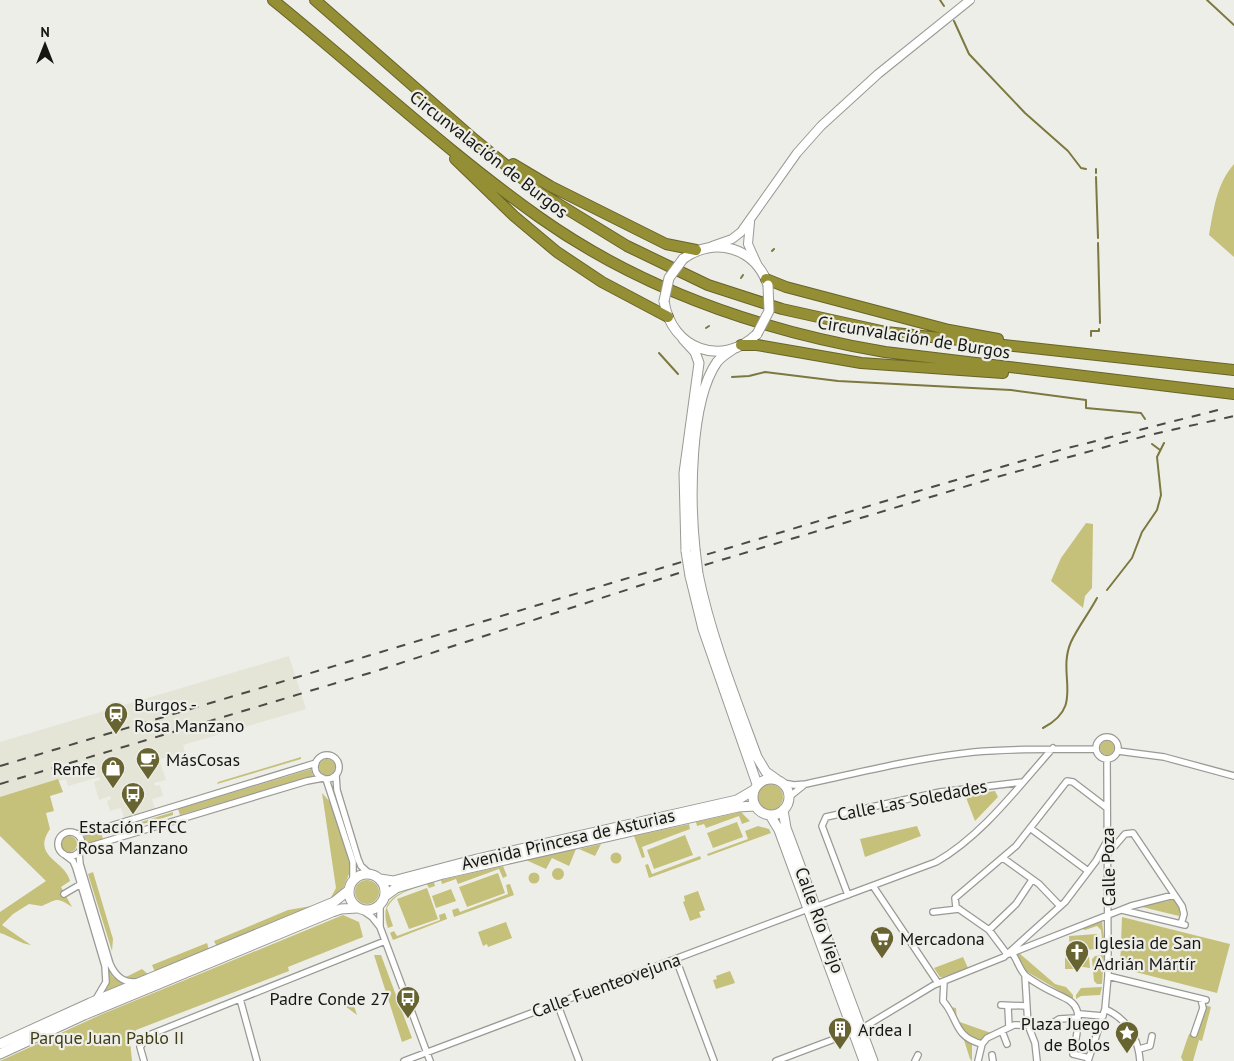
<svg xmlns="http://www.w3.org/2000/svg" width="1234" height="1061" viewBox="0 0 1234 1061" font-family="'PT Sans',sans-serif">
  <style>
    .built { fill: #e4e4d7 }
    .green { fill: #c5c07a }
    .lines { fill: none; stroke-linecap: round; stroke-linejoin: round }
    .stream { stroke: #7c7840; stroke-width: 2 }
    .minor-casing { stroke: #999995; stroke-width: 8 }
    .tertiary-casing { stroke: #999995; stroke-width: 10 }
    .secondary-casing { stroke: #999995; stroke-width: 11 }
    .motorway-casing { stroke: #686428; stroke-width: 12 }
    .minor { stroke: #fff; stroke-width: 5.5 }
    .tertiary { stroke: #fff; stroke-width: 8 }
    .secondary { stroke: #fff; stroke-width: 9 }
    .motorway { stroke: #948e34; stroke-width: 10 }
    .rail { stroke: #4a4a47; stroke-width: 2; stroke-dasharray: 9 9; stroke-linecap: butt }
    .secondary-bridge-casing { stroke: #999995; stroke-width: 11; stroke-linecap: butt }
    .secondary-bridge { stroke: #fff; stroke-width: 9 }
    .labels { text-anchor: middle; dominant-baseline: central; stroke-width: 4.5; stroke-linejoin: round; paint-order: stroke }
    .street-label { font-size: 18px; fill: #151513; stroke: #eeeee9 }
    .poi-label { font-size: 18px; fill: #151513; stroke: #eeeee9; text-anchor: start }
    .park-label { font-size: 18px; fill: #3f3c1a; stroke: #eeeee9 }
  </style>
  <rect width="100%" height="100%" fill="#eeeee9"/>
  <!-- built -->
  <path class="built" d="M289 656 306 709 183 745 185 752 154 761V764L160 762 166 780 154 783 155 786 160 785 163 796 152 799 156 812 125 821 121 808 110 811 107 801 111 799 110 796 99 800 94 782 100 780 99 777 68 786 66 779 0 799V742Z"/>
  <!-- green -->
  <path class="green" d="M1234 164V257L1209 235C1214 209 1216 185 1234 164Z
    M1086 523 1093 524 1092 588 1085 596 1083 608 1051 581 1061 558Z
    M1100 748a7 7 0 1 1 14 0a7 7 0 1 1-14 0Z
    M301 757V759L217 784 218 782Z
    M319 767a8 8 0 1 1 16 0a8 8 0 1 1-16 0Z
    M311 769 313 776 180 815 178 809Z
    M58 779 63 792 50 796 54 811 46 813 50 829C31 857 65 860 70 881L61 887 72 907C56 897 58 899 42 906L29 904 13 914 2 925 31 945C21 944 10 936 0 933V912L46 881 0 836V797Z
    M757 797a13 13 0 1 1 26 0a13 13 0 1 1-26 0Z
    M995 791 998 797 975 821 965 795Z
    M322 793 331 803 351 869 342 891 329 901 336 888Z
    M173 812V815L109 834V832Z
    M741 812 750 821 742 824 739 816 706 828 704 824 697 826 696 822Z
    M737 822 743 837 713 848 707 833Z
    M689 824 690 829 642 847 645 857 642 858 634 836Z
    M758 826 769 829 771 833 708 856 707 854 748 839 745 831Z
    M917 826 921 836 865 857 860 839Z
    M101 832 103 839 85 844 83 837Z
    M685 835 693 855 654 869 647 850Z
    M61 844a8 8 0 1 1 16 0a8 8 0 1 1-16 0Z
    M601 844 595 856 579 849Z
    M576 849 569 866 552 858 546 869 526 860Z
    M610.5 858a5.5 5.5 0 1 1 11 0a5.5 5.5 0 1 1-11 0Z
    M700 856 701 859 649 878 645 865 648 864 652 874Z
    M503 866 507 876 503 878 499 869 458 884 456 879 442 884 441 880Z
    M552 874a6 6 0 1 1 12 0a6 6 0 1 1-12 0Z
    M93 872 113 939 112 951 88 874Z
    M528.5 878a5.5 5.5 0 1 1 11 0a5.5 5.5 0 1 1-11 0Z
    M498 873 505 893 467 907 459 887Z
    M355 892a12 12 0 1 1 24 0a12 12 0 1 1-24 0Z
    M434 882 435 886 429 888 427 884C411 890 396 892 387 908L393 926 388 928C376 894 408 890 434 882Z
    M510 884 514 895 454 917 452 910 458 908 460 912 508 894 506 885Z
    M427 888 438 919 409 929 397 899Z
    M451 889 456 901 436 908 432 896Z
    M698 891 705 910 699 912 701 917 690 921 683 902 685 901 684 896Z
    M1173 897 1181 908 1179 916 1138 906 1168 901Z
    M323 904 217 947 214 941 288 910Z
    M445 913 447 919 393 940 390 933 394 931 397 936 440 920 439 915Z
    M343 915 359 922 363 937 288 967 289 971 136 1030 130 1041 132 1061H0L100 1015Z
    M1122 917 1230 944 1217 993 1120 968Z
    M1102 921 1104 939H1102L1101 930 1097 926 1085 930 1080 928Z
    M506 922 512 938 488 947 487 944 483 946 478 932Z
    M1097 934 1098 949 1070 951 1069 936Z
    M207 943 209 950 155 972 152 965Z
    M1019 953 1055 984 1066 987 1073 995V999L1026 971 1017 955Z
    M374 955H381L412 1038 402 1042Z
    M1104 955 1102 984H1097L1094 981 1092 959 1095 956Z
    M963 957 968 968 943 977H940L934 968Z
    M1089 957 1090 968 1076 966 1075 969H1065V958Z
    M142 969 149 975 135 979 126 977Z
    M109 971 113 977 125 984 104 993Z
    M730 971 735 983 716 989 713 980 717 979 716 976Z
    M1102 987 1100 995 1081 996 1076 999V995L1081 988Z
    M352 1000 357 1015 341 1003Z
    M1205 1005 1211 1007 1202 1041 1199 1040 1193 1061H1183L1181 1057 1189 1034H1197Z
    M951 1007 956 1008 957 1021 991 1033 980 1041C962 1036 956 1023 951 1007Z
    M963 1037 972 1042V1061L970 1059Z"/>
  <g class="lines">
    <!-- stream -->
    <path class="stream" d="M940 0 944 6
      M1207 0 1234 25
      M954 21 969 54 1025 113 1068 151 1081 168 1086 169
      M1096 169V173
      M1096 177 1098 238
      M1098 243 1100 323
      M772 251 774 249
      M741 278 743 275
      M706 328 709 326
      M1091 336V331H1099V329
      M659 353 678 374
      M732 377 749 376 765 372 838 381 1011 390 1086 400V408L1141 413 1145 419
      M1152 444 1160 450
      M1107 590 1132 558 1142 532 1157 510 1161 495 1157 457 1164 443
      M1043 728C1086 706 1056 676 1071 642 1078 627 1089 613 1097 598"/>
    <!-- minor casing -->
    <g class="minor-casing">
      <path id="minor" d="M1096 748a11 11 0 1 1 22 0a11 11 0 1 1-22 0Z
        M1118 751 1164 757 1234 776
        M315 767a12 12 0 1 1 24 0a12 12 0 1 1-24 0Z
        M336 775 337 790 358 859 361 866 371 875
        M326 779 353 862V880
        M783 783 794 785 806 784C861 772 917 758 974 752 1014 748 1055 750 1095 749
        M789 797 804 785
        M1030 828 1088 871
        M58 844a12 12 0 1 1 24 0a12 12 0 1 1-24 0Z
        M77 834 104 828 316 763
        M81 849 307 781 323 778
        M79 852 80 864 110 964C115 975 122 983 136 982
        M65 855 73 861 76 868 105 966 106 982 96 999
        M1107 855 1125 834 1133 833 1182 906 1184 914 1181 924
        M1003 858 1039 884 1060 906
        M873 886 938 983
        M64 894 81 884
        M848 895 822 826 826 817 940 792 1023 782
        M815 907 936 862C982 836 1018 787 1053 748
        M362 910 372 917 380 927 430 1061
        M1122 910 1185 925
        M933 912 959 909
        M380 927V905
        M989 930 1016 904 1032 880
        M1012 953C1017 959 1020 971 1026 976 1070 1009 1088 987 1073 1054L1089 1058
        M1007 954 989 930 956 907 955 898 1016 846 1067 781 1073 782 1107 808
        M1009 954 1131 906 1174 895
        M676 959 714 1061
        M1025 975 1028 1025 1035 1043 1037 1061
        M1108 976 1206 1000
        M944 981 943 1001C958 1017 953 1037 982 1044
        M240 999 257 1061
        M557 1003 579 1061
        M1001 1005 1026 1006
        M1008 1007 1009 1027
        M1105 1009C1127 1019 1138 1036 1140 1061
        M1002 1031 1007 1044
        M1194 1034 1203 1008 1201 999
        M1139 1049 1150 1046 1152 1036
        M992 1055 993 1061
        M144 1061 140 1047 149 1035 385 941
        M404 1061 808 909
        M776 1061 861 1029 934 985 1004 957 1065 902 1096 861 1107 841
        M915 1061 918 1055
        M978 1061 982 1044 987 1038 1014 1025 1048 1026 1059 1019 1076 1018 1080 1014 1103 1016
        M1088 1061 1105 1009 1108 976 1107 760"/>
    </g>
    <!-- tertiary casing -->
    <g class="tertiary-casing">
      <path id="tertiary" d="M750 222 748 244 757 264
        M712 246 732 239 741 232 797 153 821 126 878 74 970 0"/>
    </g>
    <!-- secondary casing -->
    <g class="secondary-casing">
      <path id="secondary" d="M683 259C714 236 755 247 768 285
        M664 301C671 349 722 368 757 334
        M683 339 695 352 699 363 684 473 686 551
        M695 549C690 501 689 402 717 362 722 356 729 352 735 348
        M698 574C711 637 735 697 757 757L766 772 776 779
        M690 576 703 629 757 784
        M753 797a18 18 0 1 1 36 0a18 18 0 1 1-36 0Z
        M783 810 786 828 873 1061
        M770 815 779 830 864 1061
        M349 892a18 18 0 1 1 36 0a18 18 0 1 1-36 0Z
        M380 879 393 881 477 859 737 800 754 790
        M385 896 396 888 443 874 738 807 755 806
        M0 1044 90 1003 334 902 349 890
        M0 1054 84 1015 332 912 341 909 357 908"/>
    </g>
    <!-- motorway casing -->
    <g class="motorway-casing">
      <path id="motorway" d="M273 0C362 72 446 151 539 217 642 290 762 331 885 352L1234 394
        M315 0 475 140 539 192 627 246 708 285 782 309 886 332 1234 370
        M455 159 514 216 557 252 602 282 668 317
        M513 164 550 186 666 244 696 250
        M766 279 786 287 949 330 998 339
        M741 345H757L861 363 1003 373"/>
    </g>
    <!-- minor -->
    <use href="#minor" class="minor"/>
    <!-- tertiary -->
    <use href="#tertiary" class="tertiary"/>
    <!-- secondary -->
    <use href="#secondary" class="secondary"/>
    <!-- motorway -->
    <use href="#motorway" class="motorway"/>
    <!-- rail -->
    <path class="rail" d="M0 766 949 482 1064 449 1226 408
      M0 784 373 672 688 570 997 477 1145 436 1234 416"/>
    <!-- secondary-bridge casing -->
    <g class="secondary-bridge-casing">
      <path id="secondary-bridge" d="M664 301 669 278 683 259
        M757 334 769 311 768 285
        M695 549 698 574
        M686 551 690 576"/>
    </g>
    <!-- secondary-bridge -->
    <use href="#secondary-bridge" class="secondary-bridge"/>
  </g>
  <!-- icons -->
  <defs>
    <g id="station-pin" transform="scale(1.25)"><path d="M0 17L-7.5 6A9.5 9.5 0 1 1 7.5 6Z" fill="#686431" stroke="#eeeee9"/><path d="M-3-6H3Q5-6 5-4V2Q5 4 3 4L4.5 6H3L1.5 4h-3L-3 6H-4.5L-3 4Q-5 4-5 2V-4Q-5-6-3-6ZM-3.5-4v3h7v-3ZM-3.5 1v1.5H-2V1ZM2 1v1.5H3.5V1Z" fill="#fff"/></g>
    <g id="cafe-pin" transform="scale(1.25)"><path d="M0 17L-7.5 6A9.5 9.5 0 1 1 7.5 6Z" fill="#686431" stroke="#eeeee9"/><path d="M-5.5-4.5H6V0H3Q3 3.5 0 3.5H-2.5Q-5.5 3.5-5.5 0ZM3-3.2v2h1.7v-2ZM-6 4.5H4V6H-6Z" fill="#fff"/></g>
    <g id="shop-pin" transform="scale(1.25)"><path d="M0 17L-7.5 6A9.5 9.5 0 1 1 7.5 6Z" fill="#686431" stroke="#eeeee9"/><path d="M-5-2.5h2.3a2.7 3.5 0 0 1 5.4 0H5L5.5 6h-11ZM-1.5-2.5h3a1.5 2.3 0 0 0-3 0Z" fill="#fff"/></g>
    <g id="bus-pin" transform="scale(1.25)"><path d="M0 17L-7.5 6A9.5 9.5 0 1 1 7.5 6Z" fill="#686431" stroke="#eeeee9"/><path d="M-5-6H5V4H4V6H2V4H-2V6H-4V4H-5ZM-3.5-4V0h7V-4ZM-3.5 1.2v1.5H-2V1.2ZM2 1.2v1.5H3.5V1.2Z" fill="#fff"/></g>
    <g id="supermarket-pin" transform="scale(1.25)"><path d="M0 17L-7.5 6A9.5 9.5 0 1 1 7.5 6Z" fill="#686431" stroke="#eeeee9"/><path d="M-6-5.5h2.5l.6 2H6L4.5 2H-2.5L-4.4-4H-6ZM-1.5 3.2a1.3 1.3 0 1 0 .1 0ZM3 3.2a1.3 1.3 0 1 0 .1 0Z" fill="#fff"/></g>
    <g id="church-pin" transform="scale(1.25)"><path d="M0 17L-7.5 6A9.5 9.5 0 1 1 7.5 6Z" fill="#686431" stroke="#eeeee9"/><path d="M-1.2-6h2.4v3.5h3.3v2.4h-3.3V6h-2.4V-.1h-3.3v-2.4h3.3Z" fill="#fff"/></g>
    <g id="building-pin" transform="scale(1.25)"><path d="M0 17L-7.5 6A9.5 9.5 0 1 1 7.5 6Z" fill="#686431" stroke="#eeeee9"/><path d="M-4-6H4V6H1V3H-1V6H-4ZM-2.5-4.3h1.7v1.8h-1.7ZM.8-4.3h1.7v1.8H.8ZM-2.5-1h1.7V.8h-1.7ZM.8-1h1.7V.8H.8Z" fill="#fff"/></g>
    <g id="sight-pin" transform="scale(1.25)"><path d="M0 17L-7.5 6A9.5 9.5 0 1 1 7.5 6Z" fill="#686431" stroke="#eeeee9"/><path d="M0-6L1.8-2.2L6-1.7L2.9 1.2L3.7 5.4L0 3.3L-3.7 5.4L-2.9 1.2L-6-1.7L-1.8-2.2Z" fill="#fff"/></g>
  </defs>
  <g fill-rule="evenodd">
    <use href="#station-pin" x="116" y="714"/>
    <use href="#cafe-pin" x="148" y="759"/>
    <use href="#shop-pin" x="113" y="768"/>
    <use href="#bus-pin" x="133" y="794"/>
    <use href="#supermarket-pin" x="882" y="938"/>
    <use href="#church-pin" x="1077" y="952"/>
    <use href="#bus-pin" x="408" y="998"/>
    <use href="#building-pin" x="840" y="1029"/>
    <use href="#sight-pin" x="1127" y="1033"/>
  </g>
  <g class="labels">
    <!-- street labels -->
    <g class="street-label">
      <text transform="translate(489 154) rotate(38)">Circunvalación de Burgos</text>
      <text transform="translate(914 337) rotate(9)">Circunvalación de Burgos</text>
      <text transform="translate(912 800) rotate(-11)">Calle Las Soledades</text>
      <text transform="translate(568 839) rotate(-13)">Avenida Princesa de Asturias</text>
      <text transform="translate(1108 867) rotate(-91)">Calle Poza</text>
      <text transform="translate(820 920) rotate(70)">Calle Río Viejo</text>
      <text transform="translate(606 985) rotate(-20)">Calle Fuenteovejuna</text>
    </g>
    <!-- poi labels -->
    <g class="poi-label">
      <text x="134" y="704">Burgos -<tspan x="134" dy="21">Rosa Manzano</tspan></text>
      <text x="166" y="759">MásCosas</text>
      <text x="96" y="768" text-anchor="end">Renfe</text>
      <text x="133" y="826" text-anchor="middle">Estación FFCC<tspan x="133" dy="21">Rosa Manzano</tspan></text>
      <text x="900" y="938">Mercadona</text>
      <text x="1094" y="942">Iglesia de San<tspan x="1094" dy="21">Adrián Mártír</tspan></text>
      <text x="390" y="998" text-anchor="end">Padre Conde 27</text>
      <text x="1110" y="1023" text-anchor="end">Plaza Juego<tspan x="1110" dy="21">de Bolos</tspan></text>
      <text x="858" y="1029">Ardea I</text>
    </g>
    <!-- park labels -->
    <g class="park-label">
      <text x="107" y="1037">Parque Juan Pablo II</text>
    </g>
  </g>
  <!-- north arrow -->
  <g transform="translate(45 45)" stroke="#eeeee9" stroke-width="4" paint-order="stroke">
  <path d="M0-4L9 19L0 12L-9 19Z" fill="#151513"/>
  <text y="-8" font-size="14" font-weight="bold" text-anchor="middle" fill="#151513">N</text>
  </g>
</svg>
